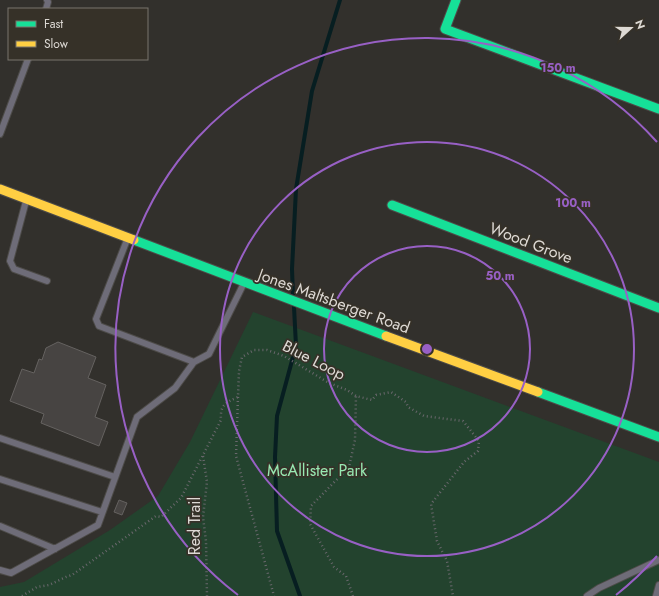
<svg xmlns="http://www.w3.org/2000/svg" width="659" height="596" viewBox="0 0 659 596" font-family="Jost,sans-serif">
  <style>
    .green { fill: #23432e }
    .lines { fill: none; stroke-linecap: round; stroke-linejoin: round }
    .stream { stroke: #071e21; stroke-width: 4 }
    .building { fill: #474442; stroke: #656260 }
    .lane-casing { stroke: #4d4b48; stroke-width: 8 }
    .fast-casing { stroke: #4d4b48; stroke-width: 11 }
    .slow-casing { stroke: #4d4b48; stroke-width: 11 }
    .path { stroke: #6a686d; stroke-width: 2.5; stroke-dasharray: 1 3; stroke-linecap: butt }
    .lane { stroke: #6e6c78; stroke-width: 6 }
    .fast { stroke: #16e098; stroke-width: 9 }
    .slow { stroke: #ffcf43; stroke-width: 9 }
    .ring { fill: none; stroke: #9860c5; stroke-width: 2 }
    .labels { text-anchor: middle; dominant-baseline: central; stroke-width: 3.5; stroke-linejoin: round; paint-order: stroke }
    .street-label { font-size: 16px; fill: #ddd9d4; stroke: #363128 }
    .park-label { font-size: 16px; fill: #98e9b2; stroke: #363128 }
    .centre { fill: #9860c5; stroke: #363128; stroke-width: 2 }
    .ring-label { font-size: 12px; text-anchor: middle; font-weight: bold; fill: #9860c5; stroke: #363128; stroke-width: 3.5; stroke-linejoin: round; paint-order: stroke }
  </style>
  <rect width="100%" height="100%" fill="#32302c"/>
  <!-- green -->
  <path class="green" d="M253 312 659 462V596H0V587L24 582 110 530 158 496 190 442Z"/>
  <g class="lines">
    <!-- stream -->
    <path class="stream" d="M293 296 292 269 296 189 312 91 340 0
      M294 307 296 346 277 416 275 457 277 531 300 596"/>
  </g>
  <!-- building -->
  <path class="building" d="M58 342 96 357 88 378 106 385 95 417 108 422 99 446 41 423 44 414 10 401 22 369 34 373 39 359 42 360 46 348Z
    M119 500 127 503 122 515 114 512Z"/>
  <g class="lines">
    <!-- lane casing -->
    <g class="lane-casing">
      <path id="lane" d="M46 9 48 2 47 0
        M0 134 28 59
        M26 201 10 261 14 269 47 281
        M127 240 96 319 99 326 194 362
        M0 438 115 477
        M0 479 102 512
        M0 526 55 549
        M0 570 11 573 98 525 137 417 175 388 194 362 209 354 243 285
        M587 596 599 588 659 560
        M656 596 659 585"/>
    </g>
    <!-- fast casing -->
    <g class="fast-casing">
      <path id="fast" d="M456 0 445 29 659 109
        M392 205 659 308
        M134 240 386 336
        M538 392 659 437"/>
    </g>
    <!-- slow casing -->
    <g class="slow-casing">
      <path id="slow" d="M0 189 134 240
        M386 336 538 392"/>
    </g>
    <!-- path -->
    <path class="path" d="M238 397 236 456 274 596
      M203 456 207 482 203 517 206 541 207 596
      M22 596 37 587 49 585 66 577 72 575 156 516 161 517 181 498 221 420C220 405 225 403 238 397L239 371 242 357 254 350H267L284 356 329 383 347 390 356 396 372 400 376 395 391 392 406 402 408 407 424 416 463 421 479 441 478 451 464 462 431 504 437 541 447 561 453 596
      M353 596 346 576 334 567 310 524 311 506 349 467 355 440 356 396"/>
    <!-- lane -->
    <use href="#lane" class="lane"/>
    <!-- fast -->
    <use href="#fast" class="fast"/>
    <!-- slow -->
    <use href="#slow" class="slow"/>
  </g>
  <!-- distance rings -->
  <g class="ring">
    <circle cx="427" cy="349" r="103"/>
    <circle cx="427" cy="349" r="207"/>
    <path d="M657 556A310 310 0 0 1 616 595M238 595A310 310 0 1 1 657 142"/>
  </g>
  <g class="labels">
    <!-- street labels -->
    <g class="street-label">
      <text transform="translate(531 243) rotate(21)">Wood Grove</text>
      <text transform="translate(334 301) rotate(20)">Jones Maltsberger Road</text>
      <text transform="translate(314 360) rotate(27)">Blue Loop</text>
      <text transform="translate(194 526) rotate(-90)">Red Trail</text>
    </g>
    <!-- park labels -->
    <g class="park-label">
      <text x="317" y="470">McAllister Park</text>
    </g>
  </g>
  <circle cx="427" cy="349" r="6" class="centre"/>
  <g class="ring-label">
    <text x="558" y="72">150 m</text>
    <text x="573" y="207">100 m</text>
    <text x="500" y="280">50 m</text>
  </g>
  <!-- legend -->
  <rect x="8" y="8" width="140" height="52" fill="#363128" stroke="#79746d"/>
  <rect x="16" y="21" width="20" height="6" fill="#16e098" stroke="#79746d"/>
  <text x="44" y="28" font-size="12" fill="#ddd9d4">Fast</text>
  <rect x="16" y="41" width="20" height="6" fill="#ffcf43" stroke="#79746d"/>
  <text x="44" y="48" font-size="12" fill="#ddd9d4">Slow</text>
  <!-- north arrow -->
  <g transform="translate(631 28) rotate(69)" stroke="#363128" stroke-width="3" paint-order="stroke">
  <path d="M0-3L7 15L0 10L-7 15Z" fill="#ddd9d4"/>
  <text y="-6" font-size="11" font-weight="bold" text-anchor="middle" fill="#ddd9d4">N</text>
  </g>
</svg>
